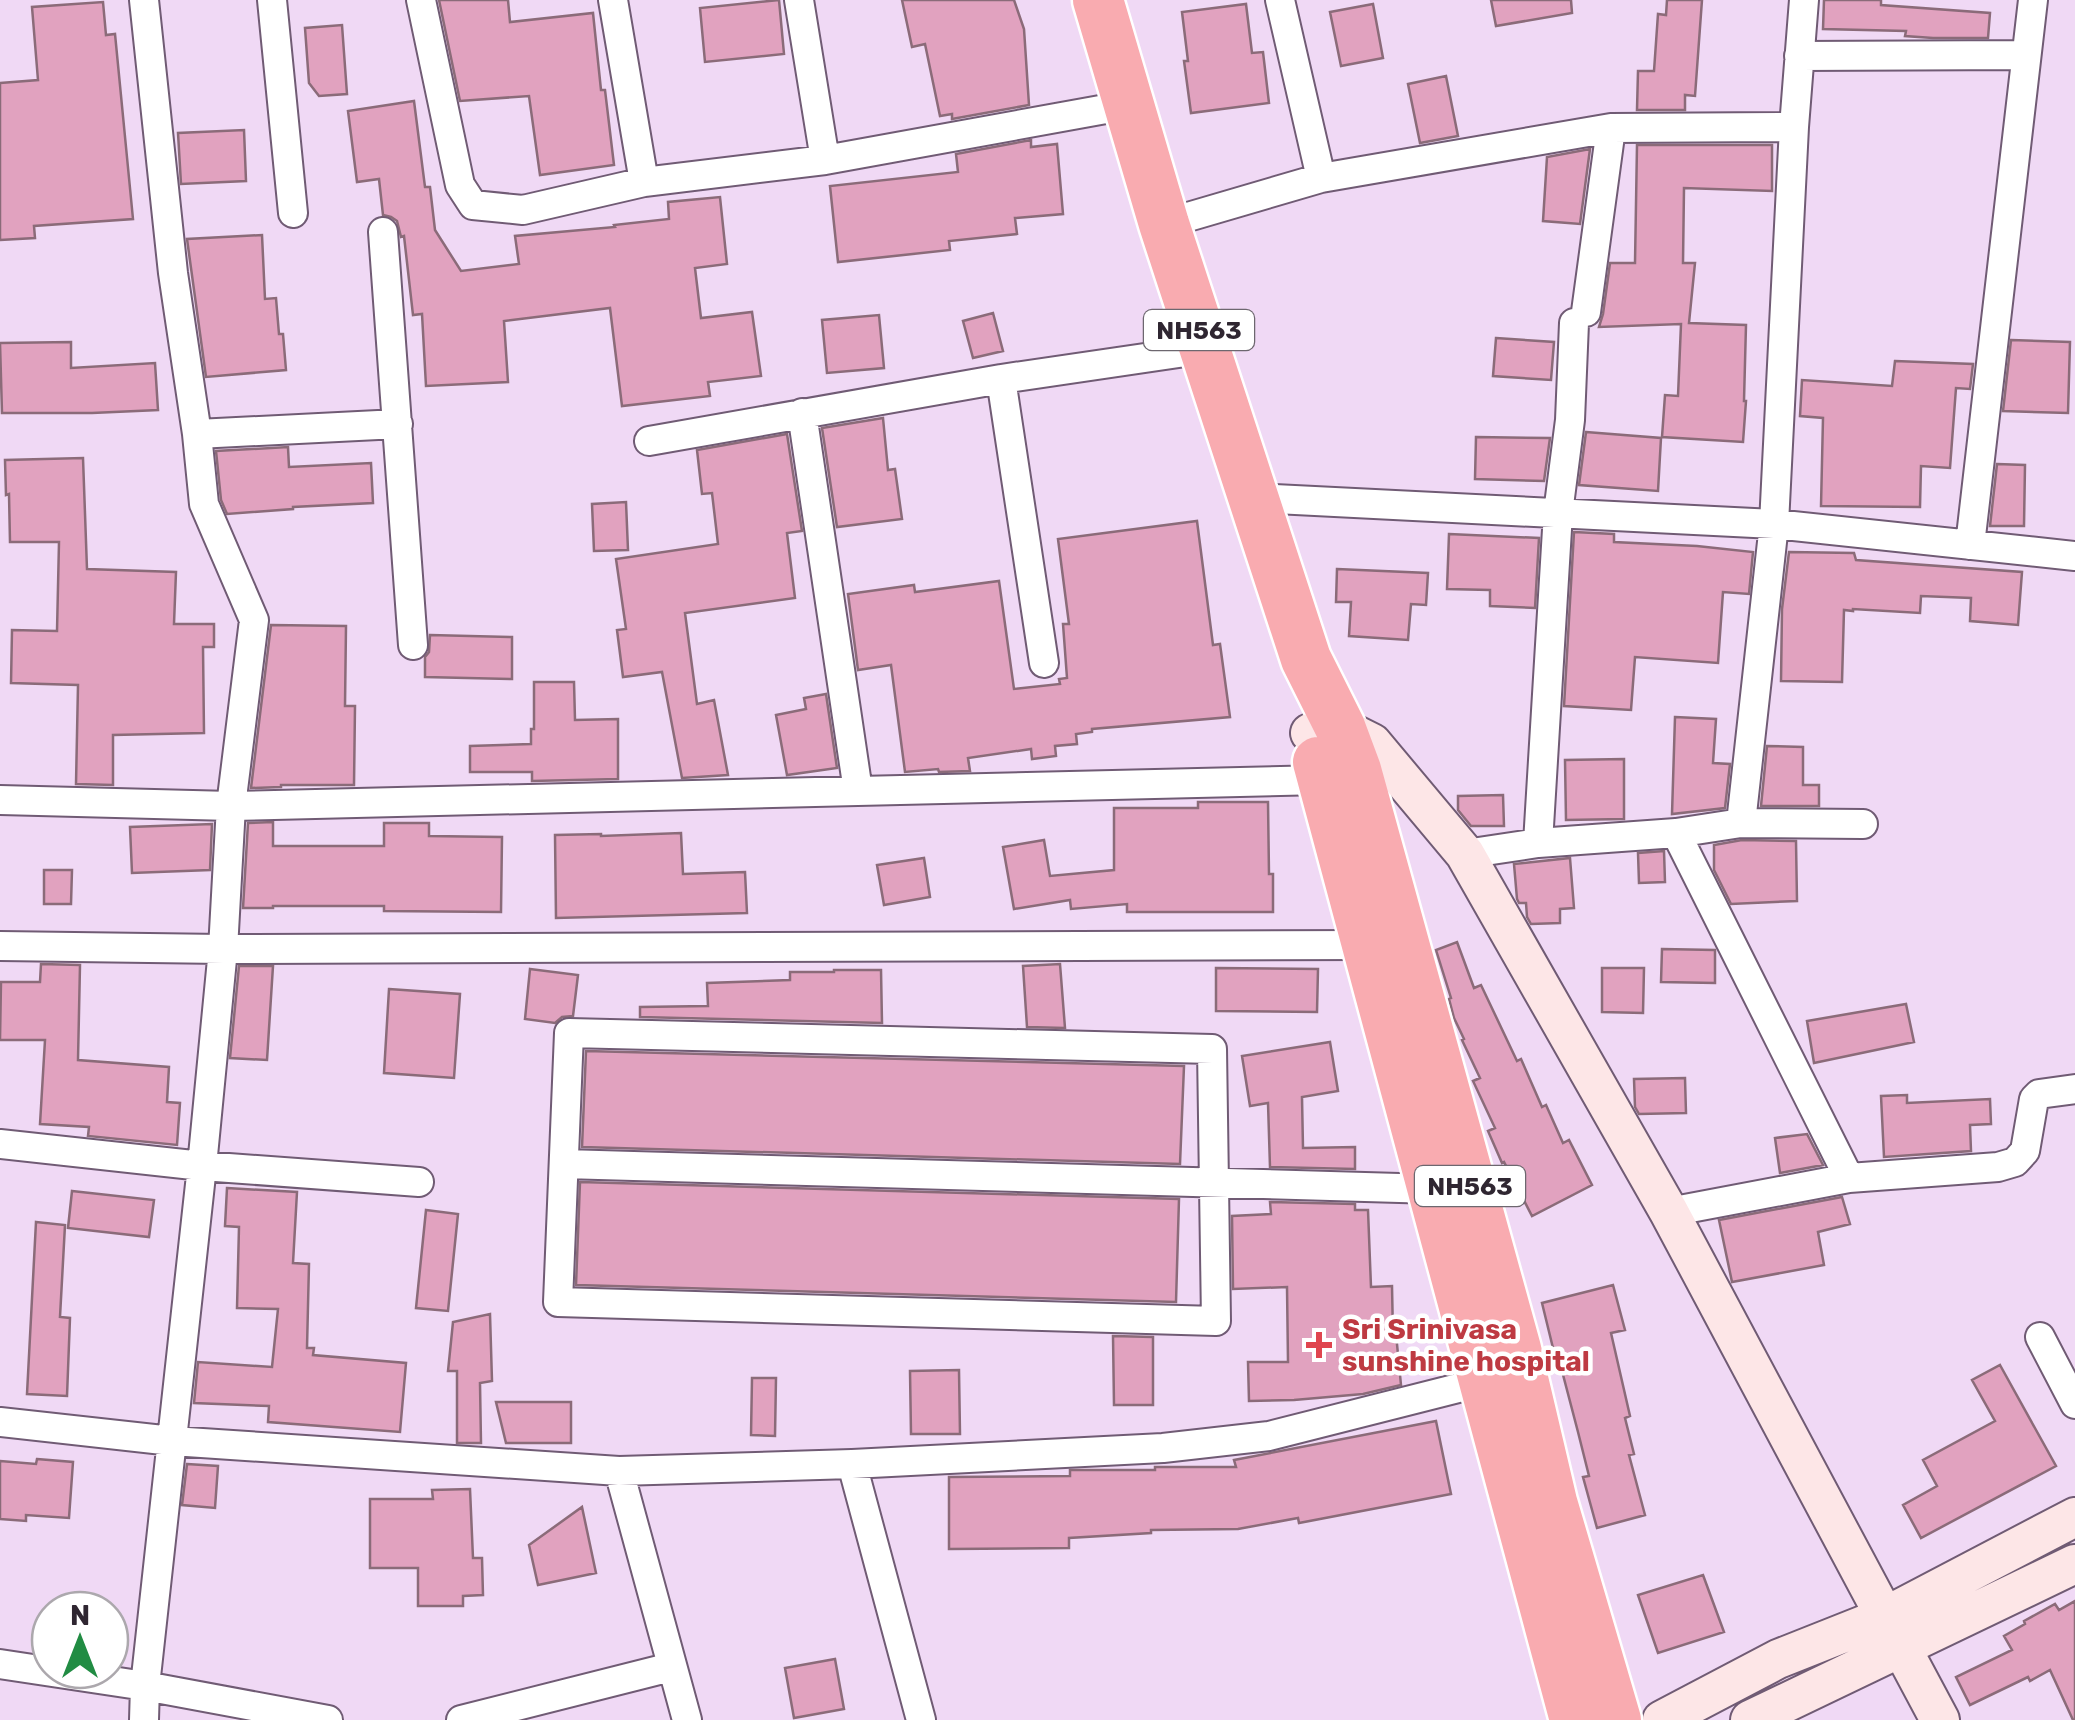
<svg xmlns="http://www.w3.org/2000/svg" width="2075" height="1720" viewBox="0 0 2075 1720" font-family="Rubik,sans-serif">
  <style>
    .building { fill: #e1a2bf; stroke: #8b6b79; stroke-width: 2.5 }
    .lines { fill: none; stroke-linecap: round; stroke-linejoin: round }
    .street-casing { stroke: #705b74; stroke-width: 32 }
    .secondary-casing { stroke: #705b74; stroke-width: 42 }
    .highway-casing { stroke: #fff; stroke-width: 55 }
    .street { stroke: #fff; stroke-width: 28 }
    .secondary { stroke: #fde6e7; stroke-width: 38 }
    .highway { stroke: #f9abb0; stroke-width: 50 }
    .health-dot { fill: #e0444e; stroke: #fff; stroke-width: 4 }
    .labels { text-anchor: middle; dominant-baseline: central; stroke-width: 9; stroke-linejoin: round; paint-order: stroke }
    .shield { fill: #fff; stroke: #6d676f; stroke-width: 2.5 }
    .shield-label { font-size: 25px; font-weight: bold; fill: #2f2631 }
    .health-label { font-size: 28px; font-weight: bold; fill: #be3a42; stroke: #fff; text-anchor: start }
  </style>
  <rect width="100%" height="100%" fill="#f0d9f5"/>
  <!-- building -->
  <path class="building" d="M439 0H508L510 22 593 13 601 90H605L614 165 540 175 529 96 460 101Z
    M779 0 784 54 705 62 700 8Z
    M902 0H1014L1024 29 1029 105 952 119V114L940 116 925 44 912 47Z
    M1491 0H1571L1572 13 1496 26Z
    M1667 0H1702L1695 96 1685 95V110H1637L1638 71H1654L1658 14 1666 15Z
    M1824 0H1881V5L1990 13 1988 38H1933L1905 36 1906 31 1823 29Z
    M103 2 106 35 115 34 133 219 34 226 35 238 0 240V83L38 80 32 7Z
    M1246 4 1252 53 1263 52 1269 103 1191 113 1184 61H1188L1182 12Z
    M1373 4 1383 58 1341 66 1330 12Z
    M342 25 347 94 319 96 309 83 305 28Z
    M1446 76 1458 136 1420 143 1408 84Z
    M414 101 425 187H430L435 230 461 271 519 264 515 236 615 227 614 225 669 219 668 202 720 197 727 264 695 268 701 318 752 312 761 376 708 382 710 396 622 406 610 308 504 321 508 382 426 386 422 314 413 315 404 236 401 237 397 221 391 217 383 215 379 179 357 182 348 111Z
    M244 130 246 181 181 184 178 133Z
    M1031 140V147L1057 144 1063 214 1015 218 1017 234 949 241 950 250 838 262 830 186 958 172 956 154Z
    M1637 145H1772V191L1684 188 1683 263H1695L1689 323 1746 325 1744 401H1746L1743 442 1662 437 1665 395 1678 396 1681 324 1599 327 1603 314 1610 263H1635Z
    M1590 149 1580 224 1543 221 1547 157Z
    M262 235 265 299 276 298 279 334H283L286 370 206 377 187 239Z
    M993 313 1003 351 973 358 963 321Z
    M879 315 884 368 827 373 822 320Z
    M1496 338 1554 342 1551 380 1493 376Z
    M2011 340 2070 342 2068 413 2003 411Z
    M71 342V368L155 363 158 410 92 413H2L0 343Z
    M1895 361 1973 364 1970 389 1956 388 1950 468 1921 466 1920 507 1821 506 1823 418 1800 416 1802 380 1892 386Z
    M883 418 888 470 895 469 902 519 837 527 822 428Z
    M1586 432 1661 438 1658 491 1579 485Z
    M787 434 802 531 787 533 795 598 685 613 697 704 714 700 728 775 682 778 662 672 623 677 617 630 626 629 616 559 718 544 712 493 702 494 697 450Z
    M1476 437 1550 438 1544 481 1475 479Z
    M288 447 289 467 371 463 373 503 293 507V509L227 514 221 500 216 451Z
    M83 458 87 569 176 572 174 624H214V647H203L204 733 113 735V785L76 784 78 685 11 683 12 630 57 631 59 542H10L9 494 6 495 5 460Z
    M1997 464 2025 465 2024 526H1990Z
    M626 502 628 550 594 551 592 504Z
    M1197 521 1213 645 1220 644 1230 717 1092 729V732L1076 734 1077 744 1055 746 1056 756 1032 759 1031 749 968 758 970 771 939 772 938 769 905 772 891 665 858 670 848 594 914 585 915 592 999 581 1014 689 1060 684 1059 679 1067 678 1063 624H1069L1058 539Z
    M1574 532 1614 534V542L1697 546 1753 552 1749 594 1723 592 1718 663 1635 657 1631 710 1564 706Z
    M1449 534 1539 538 1535 608 1490 606V590L1447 589Z
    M1789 552 1854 553 1856 560 2022 572 2018 625 1970 621 1971 598 1921 596 1920 613 1853 609V611L1844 610 1842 682 1781 681 1782 609Z
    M1337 569 1428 573 1426 605 1411 604 1408 640 1349 636 1351 602H1336Z
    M271 625 346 626 345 706H355L354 785H281V787L251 788Z
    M430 635 512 637V679L425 677V657L429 652Z
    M534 682H574L575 720 618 719V779L532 781V772H470V746L531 744V729H534Z
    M826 694 837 768 787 775 776 715 806 709 804 698Z
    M1675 717 1716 719 1713 763 1730 764 1725 808 1672 814Z
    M1767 746 1803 747V785H1819V806H1761Z
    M1624 759V819L1566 820 1565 760Z
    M1503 795 1504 826H1471L1458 810V796Z
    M1198 802H1268L1269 874H1273V912H1127V904L1071 909 1070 900 1014 909 1003 847 1044 840 1050 876 1114 870V808H1198Z
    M273 822V846H384V823H429V836L502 837 501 912 384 911V906H273V908H243L248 823Z
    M212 824 210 870 132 873 130 827Z
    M681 833 683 874 745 872 747 913 556 918 555 835 601 834V836Z
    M1742 840 1796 841 1797 901 1731 904 1714 870V845Z
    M1664 851 1665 882 1639 883 1638 853Z
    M924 858 930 897 884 905 877 865Z
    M1570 858 1574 908 1560 909V923L1531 924 1527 917 1526 903H1519L1517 899 1514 864Z
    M44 870H72L71 904H44Z
    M1457 942 1474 988 1481 985 1517 1061 1521 1059 1542 1107 1546 1105 1563 1143 1569 1140 1592 1185 1532 1216 1504 1162 1502 1163 1488 1131 1495 1128 1473 1081 1480 1078 1462 1040 1464 1039 1454 1018 1449 999 1451 998 1436 950Z
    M1662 949 1715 950V983L1661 982Z
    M41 964 80 965 78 1060 169 1067 167 1102 180 1103 177 1145 88 1136 89 1127 40 1124 45 1040H0L1 982H40Z
    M1060 964 1065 1028 1027 1027 1023 966Z
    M239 966H273L267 1060 230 1058Z
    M1216 968 1318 969 1317 1012 1216 1011Z
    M1602 968H1644L1643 1013 1602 1012Z
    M530 969 578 975 573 1016 562 1017 555 1023 525 1019Z
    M834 970H881L882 1023 640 1017V1007L708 1006 707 983 790 980V972H834Z
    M389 989 460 994 454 1078 384 1073Z
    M1906 1004 1914 1042 1814 1063 1807 1021Z
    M1330 1042 1338 1091 1302 1097 1303 1148 1355 1147V1169L1270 1167 1268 1103 1250 1106 1242 1056Z
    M586 1051 1184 1066 1180 1164 582 1147Z
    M1685 1078 1686 1113 1639 1114 1635 1107 1634 1079Z
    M1907 1095V1103L1990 1099 1991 1124 1970 1125 1971 1151 1884 1157 1881 1096Z
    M1807 1134 1823 1165 1780 1173 1775 1138Z
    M580 1182 1179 1199 1176 1302 576 1285Z
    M227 1188 297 1192 293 1263 309 1264 307 1348H314L313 1355 406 1363 400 1432 268 1422 269 1406 194 1403 198 1362 272 1367 278 1309 237 1308 239 1227 225 1226Z
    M72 1191 154 1200 149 1237 68 1228Z
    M1842 1197 1850 1224 1818 1232 1824 1265 1732 1282 1719 1220Z
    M1270 1202 1355 1204V1210H1368L1371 1287 1392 1286 1393 1335 1396 1334 1401 1385 1363 1394 1294 1400 1249 1401 1248 1362H1288L1287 1287 1233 1289 1232 1216 1271 1214Z
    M426 1210 458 1214 448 1311 416 1308Z
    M36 1222 65 1225 60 1317 70 1318 67 1396 27 1394Z
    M1613 1285 1625 1330 1611 1333 1630 1416 1625 1418 1634 1454 1629 1455 1645 1515 1597 1528 1583 1477 1589 1476 1578 1432 1556 1348H1553L1542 1303Z
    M490 1314 492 1381 480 1383 481 1443H457V1371H448L453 1322Z
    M1113 1336 1153 1337V1405H1114Z
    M2000 1365 2056 1466 1921 1538 1903 1505 1937 1486 1923 1460 1995 1421 1972 1380Z
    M959 1370 960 1434H911L910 1371Z
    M752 1378H776L775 1436 751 1435Z
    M496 1402H571V1443H506Z
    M1436 1421 1451 1494 1299 1523 1298 1518 1238 1529 1151 1530V1533L1069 1538V1548L949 1549V1477L1070 1476V1470H1155V1467H1236L1234 1460Z
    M37 1459 73 1462 69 1518 26 1515V1521L0 1519V1461L36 1464Z
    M187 1464 218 1466 215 1508 182 1505Z
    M470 1489 473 1558H482L483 1595 463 1596V1606H418V1568H370V1499H433L432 1490Z
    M582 1507 596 1573 538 1585 529 1545Z
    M1703 1575 1724 1632 1658 1653 1638 1595Z
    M2075 1601V1720H2073L2050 1670 2030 1681 2028 1677 1970 1705 1956 1677 2012 1650 2004 1636 2025 1624 2024 1621 2055 1604 2059 1610Z
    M835 1659 844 1709 794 1718 785 1668Z"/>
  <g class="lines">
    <!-- street casing -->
    <g class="street-casing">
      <path id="street" d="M144 0 173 273 197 434 204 504 254 620 231 806 223 949 202 1166 145 1686 144 1720
        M272 0 293 213
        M421 0 460 185 473 205 523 210 644 182 825 160 1128 105
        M613 0 644 182
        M799 0 825 160
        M1280 0 1321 178
        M1799 56 2025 55
        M1164 224 1321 178 1611 128 1794 127
        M383 232 413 645
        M1586 312 1611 128
        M1001 379 1044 663
        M802 413 858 791
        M197 434 398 424
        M649 441 1001 379 1206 349
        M1253 498 1774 524 2075 556
        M1970 545 2033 0
        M0 800 231 806 1323 780
        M1741 823 1774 524 1794 127 1804 0
        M1676 833 1849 1178
        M1538 843 1558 513 1570 420 1574 323
        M1465 854 1538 843 1676 833 1741 823 1863 824
        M0 946 223 949 1368 945
        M569 1033 1212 1049 1216 1321 558 1302Z
        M0 1144 202 1166 419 1182
        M564 1164 1434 1189
        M1669 1212 1849 1178 1998 1167 2015 1162 2025 1151 2034 1099 2039 1094 2075 1089
        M2040 1337 2075 1404
        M0 1422 172 1441 619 1471 852 1464 1163 1448 1269 1436 1486 1381
        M852 1464 921 1720
        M619 1471 687 1720
        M0 1664 145 1686 328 1720
        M461 1720 671 1667"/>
    </g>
    <!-- secondary casing -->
    <g class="secondary-casing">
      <path id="secondary" d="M1310 733 1340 727 1372 743 1465 854 1669 1212 1940 1720
        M1662 1720 1778 1659 1884 1617 2075 1517
        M1750 1720 2075 1564"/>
    </g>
    <!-- highway casing -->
    <g class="highway-casing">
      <path id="highway" d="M1098 0 1164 224 1306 659 1340 727 1356 770 1516 1349 1552 1502 1616 1720
        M1318 762 1575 1720"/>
    </g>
    <!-- street -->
    <use href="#street" class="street"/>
    <!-- secondary -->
    <use href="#secondary" class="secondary"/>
    <!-- highway -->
    <use href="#highway" class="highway"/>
  </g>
  <!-- markers -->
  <path class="health-dot" d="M1314 1330h10v10h10v10h-10v10h-10v-10h-10v-10h10z"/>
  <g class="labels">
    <!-- shield labels -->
    <g class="shield">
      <rect x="1144" y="310" width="110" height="40" rx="8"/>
      <rect x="1415" y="1166" width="110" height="40" rx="8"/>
    </g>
    <g class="shield-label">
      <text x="1199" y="330">NH563</text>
      <text x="1470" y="1186">NH563</text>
    </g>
    <!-- health labels -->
    <g class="health-label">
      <text x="1342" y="1329">Sri Srinivasa<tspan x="1342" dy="32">sunshine hospital</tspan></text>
    </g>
  </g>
  <!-- north arrow -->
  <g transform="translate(80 1640)"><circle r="48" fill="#ffffff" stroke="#aca8ad" stroke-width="2.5"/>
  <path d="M0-8L18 38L0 25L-18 38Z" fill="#218c43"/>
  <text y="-15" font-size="28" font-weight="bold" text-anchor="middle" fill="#2f2631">N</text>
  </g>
</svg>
